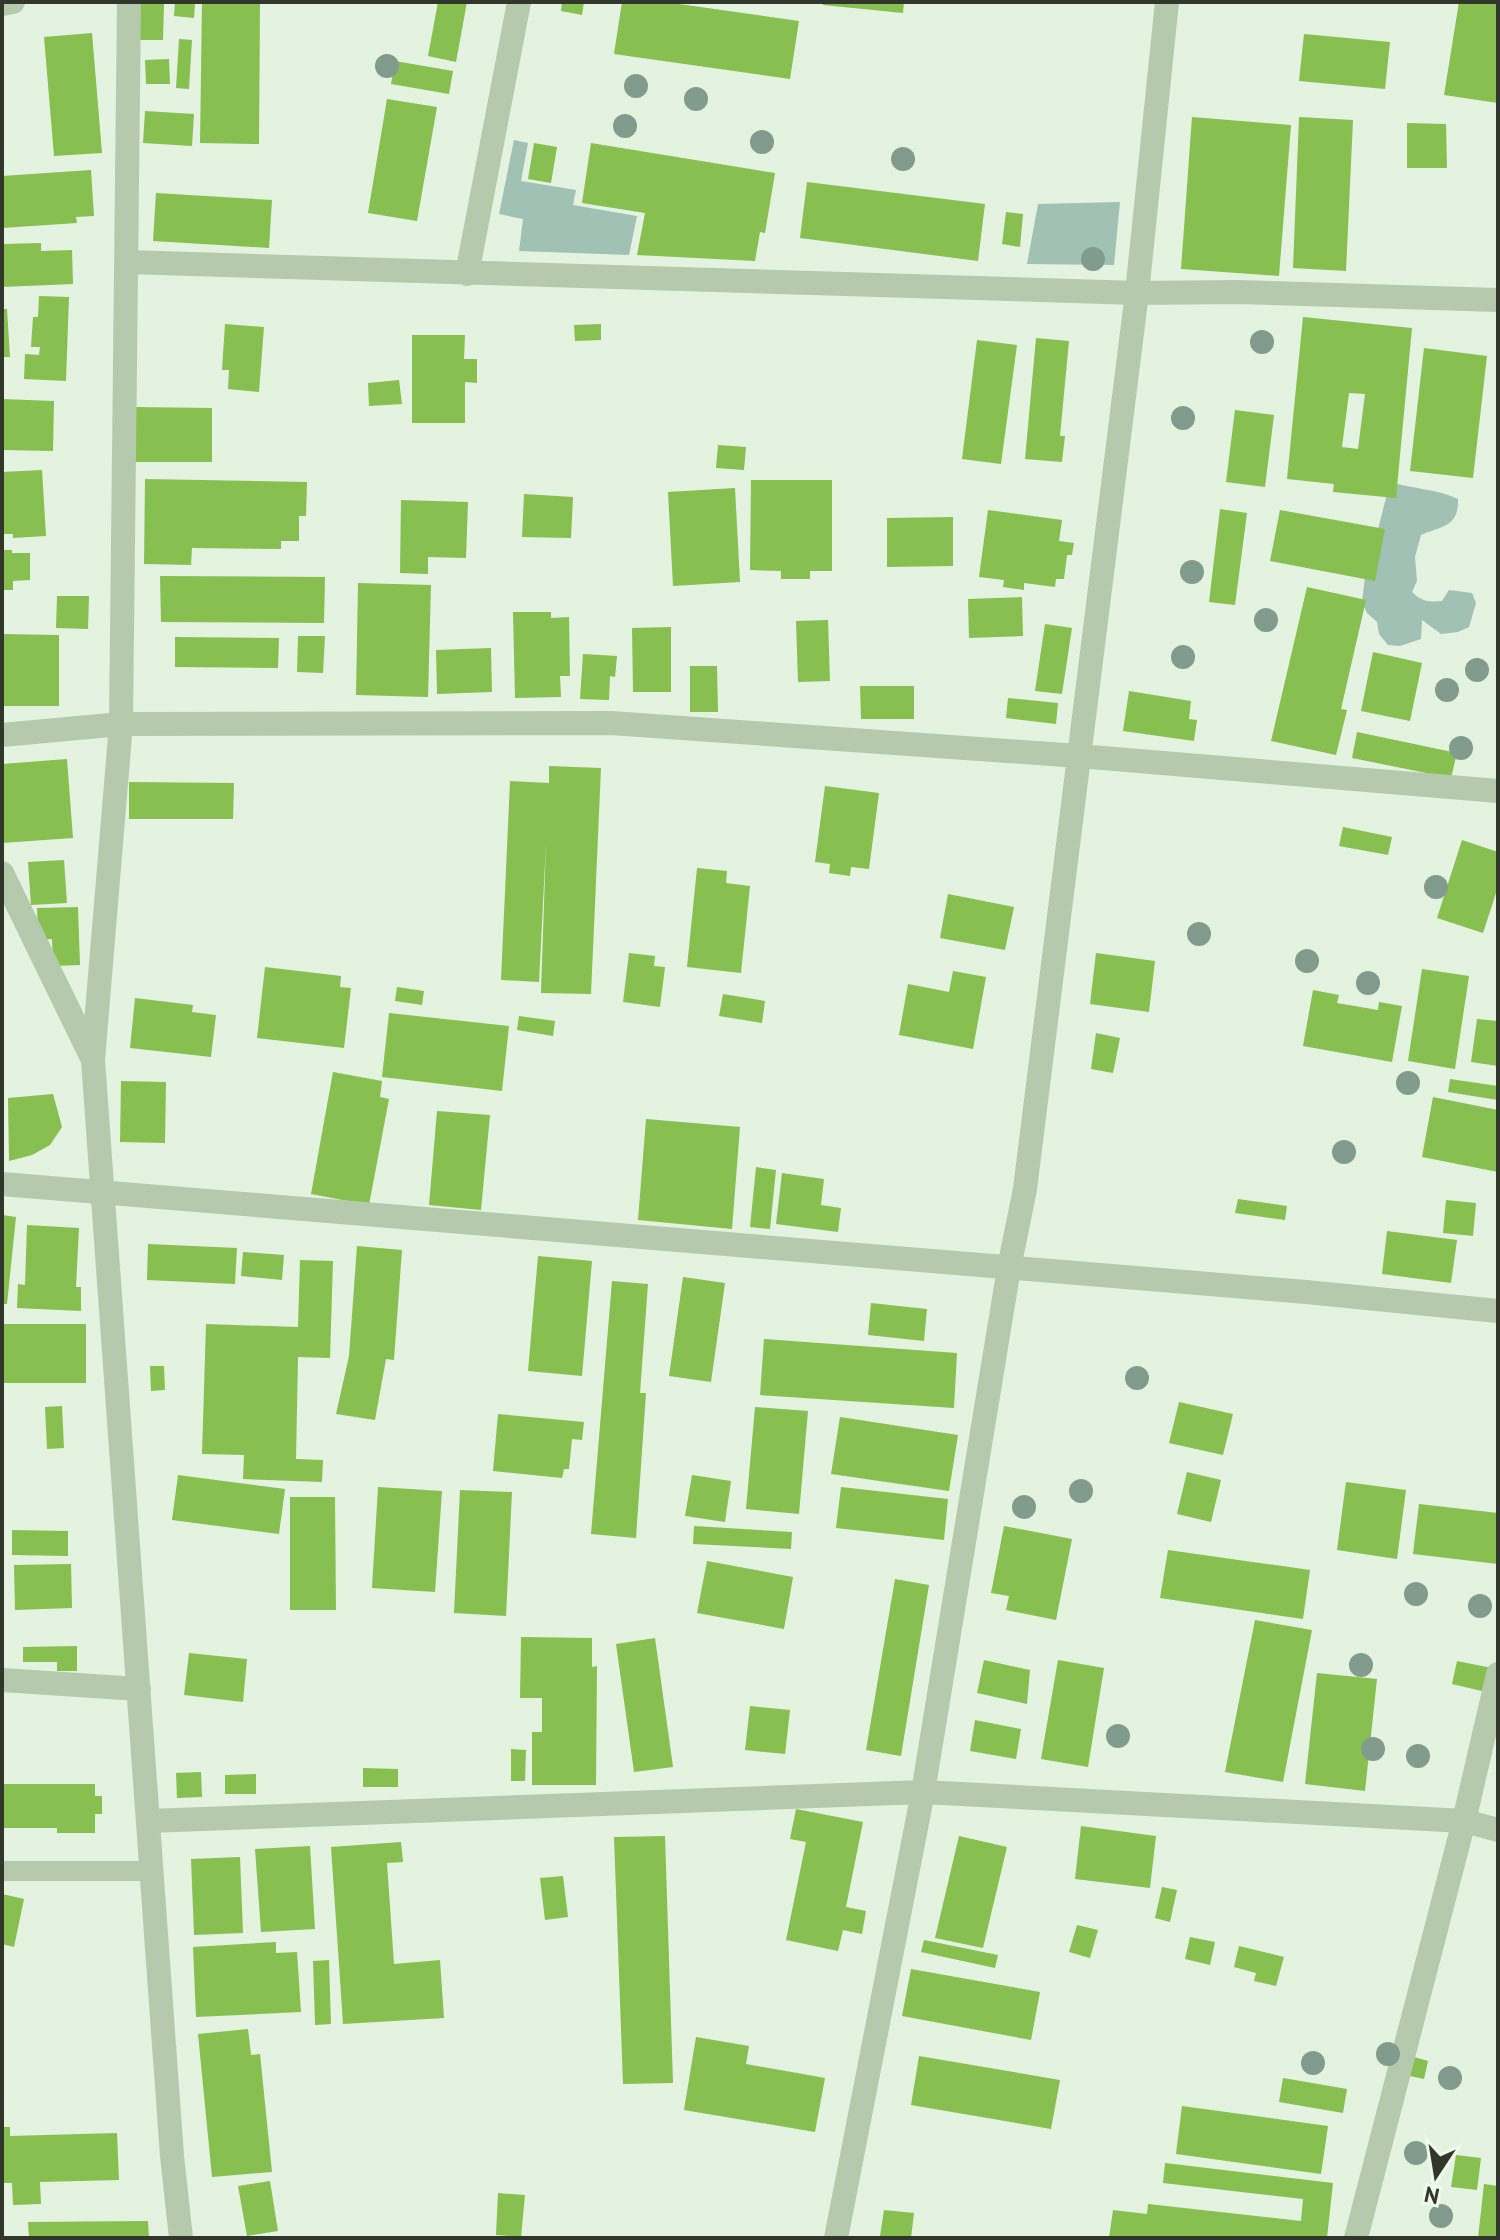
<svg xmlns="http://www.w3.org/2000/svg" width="1500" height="2240" viewBox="0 0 1500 2240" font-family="'PT Sans',sans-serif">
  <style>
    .green { fill: #a1c1b4 }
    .building { fill: #87bf51; fill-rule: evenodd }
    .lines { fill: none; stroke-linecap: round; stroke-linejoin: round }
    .lane { stroke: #b5caac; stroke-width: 20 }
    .street { stroke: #b5caac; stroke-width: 24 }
    .tree { fill: #819c8c }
  </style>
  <rect width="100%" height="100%" fill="#e4f2e0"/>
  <!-- green -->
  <path class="green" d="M514 140 528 143 521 181 576 190 573 205 637 216 629 255 519 251 523 219 499 214Z
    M1120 202 1114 265 1027 264 1038 204Z
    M1390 482C1413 489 1437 489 1458 499 1459 527 1442 526 1421 535L1415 557 1417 581 1412 592C1422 602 1429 602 1442 601L1449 590 1472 593 1476 603 1469 627 1458 632 1441 634 1422 620 1421 639 1400 646 1388 645 1379 634 1377 622 1367 613 1362 602 1368 552 1375 541Z"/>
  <!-- building -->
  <path class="building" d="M175 2H195L194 18 174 16Z
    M202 2H260L259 144 200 143Z
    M438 2H467L456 62 428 56Z
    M562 2H584L582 15 561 11Z
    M622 2H665L799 21 790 79 614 54Z
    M823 2H904L903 13 823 5Z
    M1459 2 1498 3V103L1444 95Z
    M138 3 164 4 163 40H137Z
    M92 33 102 153 54 156 44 37Z
    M1304 34 1390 42 1385 89 1299 81Z
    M179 39 192 40 189 89 176 88Z
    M169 59 170 84H146L145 60Z
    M395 61 453 71 449 94 391 84Z
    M387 99 437 107 417 221 368 213Z
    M145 111 194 114 192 146 143 143Z
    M1192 117 1291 125 1279 276 1181 269Z
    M1299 117 1353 120 1346 271 1293 268Z
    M1407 123 1446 124 1447 168H1407Z
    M534 143 557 147 551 183 528 179Z
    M591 143 775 173 765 233 760 232 755 261 637 255 645 213 582 203Z
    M91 170 94 216 76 217 77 223 2 228V176Z
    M807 182 985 204 978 261 800 238Z
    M156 193 272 200 269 248 153 241Z
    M1006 212 1023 214 1020 247 1002 244Z
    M41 243V251L72 250 73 284 2 287V244Z
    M39 296 69 297 66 381 24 379 25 354 39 355 40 347H31L33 317H38Z
    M2 309H7L10 357H2Z
    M1303 317 1412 328 1396 498 1333 492 1334 484 1287 479ZM1349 393 1365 394 1358 449 1342 447Z
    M225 324 264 327 259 392 228 389 229 370H222Z
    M601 324V340L575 341 574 325Z
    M412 335H465L464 359H477V383L465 382V423H412Z
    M1036 338 1069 341 1060 436H1065L1062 462 1025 459Z
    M977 340 1017 345 1001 464 962 459Z
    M1424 348 1487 356 1473 478 1410 471Z
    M399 380 402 404 369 406 368 383Z
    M2 399 54 401 53 451 2 450Z
    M133 407 212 408V462H132Z
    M1235 410 1274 415 1265 487 1226 482Z
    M718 445 746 447 744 470 716 468Z
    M42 470 46 536 13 538V534H2V472Z
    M145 479 307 482 306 516H299V541H281V549L192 548 191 565 144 564Z
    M751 480H832V571H810V579H781V571L750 570Z
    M735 488 740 582 673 586 668 492Z
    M524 494 573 497 571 538 522 537Z
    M401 500 468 502 466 558 428 557V574L400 573Z
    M1220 509 1247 513 1235 605 1209 602Z
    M988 510 1062 520 1059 541 1074 543 1072 555H1067L1064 579H1056L1055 587 1024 583V590L1003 587 1004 580 979 577Z
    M1280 510 1385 529 1375 581 1270 561Z
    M953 517V566L887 567V518Z
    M2 550H12V553H30V580L13 581V590H2Z
    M160 576 325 577 324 623 161 622Z
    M358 583 431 585 428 697 356 695Z
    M1307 587 1366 600 1341 709 1347 710 1336 755 1271 741Z
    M57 596H89L88 629 56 628Z
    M1022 597 1023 636 969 638 968 599Z
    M513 612H551V618L569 617 570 676H560L561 697 515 698Z
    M828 620 830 681 798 682 796 621Z
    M1045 624 1072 628 1062 694 1035 691Z
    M671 627V692H633L632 628Z
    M2 634 59 635V706H2Z
    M298 636H325L323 673 297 672Z
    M175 637 279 638 278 668 175 667Z
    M491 648 492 692 437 694 436 650Z
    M1373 652 1422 663 1410 721 1361 711Z
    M583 654 617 656 615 677 610 676 609 700 580 699Z
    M690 666H717L718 712H690Z
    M860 686H914V719H861Z
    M1129 691 1191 701 1189 719 1197 720 1194 741 1123 731Z
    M1008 698 1058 703 1056 724 1006 718Z
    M1357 732 1457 753 1451 778 1352 758Z
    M67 759 73 838 2 843V764Z
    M549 766 601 768 591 994 541 993 546 844 539 982 501 980 510 781 549 783Z
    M129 782 234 783 233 819H129Z
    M825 786 879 793 869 869 851 867 850 876 829 873 830 864 815 862Z
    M1343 827 1392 837 1388 855 1339 846Z
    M1462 840 1498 852V887L1483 933 1437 918Z
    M64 860 67 903 31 905 28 862Z
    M697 868 727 871 726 883 750 886 741 973 687 967Z
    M948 894 1014 907 1005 950 940 938Z
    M78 907 80 965 53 966 52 939 38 940 37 908Z
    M629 953 655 956 654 966 665 967 660 1007 623 1002Z
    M1096 953 1155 961 1149 1012 1090 1004Z
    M265 967 341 976 340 987 351 988 344 1048 257 1038Z
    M1422 969 1469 976 1455 1069 1408 1061Z
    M953 971 986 977 973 1049 899 1035 908 984 949 992Z
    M397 987 424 991 422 1005 395 1001Z
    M1313 990 1339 995 1337 1003 1378 1010 1379 1002 1402 1006 1392 1062 1303 1046Z
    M723 994 765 1001 762 1023 719 1016Z
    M135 998 193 1005 192 1012 216 1015 211 1057 130 1048Z
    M389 1013 509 1026 502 1091 382 1077Z
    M519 1016 555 1021 553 1036 517 1030Z
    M1477 1019 1498 1021V1066L1471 1062Z
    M1096 1033 1120 1038 1113 1073 1091 1069Z
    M333 1072 382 1081 380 1097 389 1099 369 1205 311 1194Z
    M1450 1079 1498 1086V1100L1448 1092Z
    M121 1081 166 1082 165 1143 120 1142Z
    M53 1094 62 1127 50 1145 32 1155 9 1161 8 1098Z
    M1433 1097 1498 1110V1172L1422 1157Z
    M437 1111 490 1115 481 1210 429 1205Z
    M646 1119 740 1127 732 1229 638 1220Z
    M756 1167 776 1170 770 1229 750 1227Z
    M782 1173 824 1179 821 1205 841 1208 838 1232 776 1224Z
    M1238 1199 1287 1206 1285 1220 1235 1213Z
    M1446 1200 1476 1203 1473 1236 1443 1233Z
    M2 1215 16 1217 7 1304H2Z
    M27 1225 79 1228 76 1287H81V1311L17 1308 18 1284 25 1285Z
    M1387 1231 1457 1240 1451 1283 1382 1274Z
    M148 1244 237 1248 235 1284 147 1280Z
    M357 1246 402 1250 394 1360 386 1359 375 1420 336 1414 349 1356Z
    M243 1252 284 1255 282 1280 241 1276Z
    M538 1256 592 1261 582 1376 528 1371Z
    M300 1260 333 1261 330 1358 298 1357 296 1459 323 1460 322 1482 243 1479 244 1455 202 1454 206 1324 298 1327Z
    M683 1277 725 1283 711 1382 669 1376Z
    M612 1281 648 1284 640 1393H646L636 1538 591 1534Z
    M871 1303 927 1309 924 1341 868 1335Z
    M2 1324H86V1383H2Z
    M764 1339 957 1353 954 1408 760 1395Z
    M150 1366H164L165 1390 151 1391Z
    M1179 1402 1233 1414 1223 1455 1169 1443Z
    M62 1406 64 1448 47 1449 45 1407Z
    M755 1407 808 1411 799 1514 746 1509Z
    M498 1414 584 1422 582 1440 572 1439 569 1469H564L562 1478 493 1471Z
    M840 1417 958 1435 949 1491 831 1474Z
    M1187 1472 1221 1480 1211 1522 1177 1514Z
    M178 1475 285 1489 279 1534 172 1520Z
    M692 1475 731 1481 725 1522 685 1516Z
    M1346 1482 1406 1490 1397 1559 1337 1550Z
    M378 1487 442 1491 435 1592 372 1588Z
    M841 1487 948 1499 944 1540 836 1528Z
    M460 1490 512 1492 506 1616 454 1613Z
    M290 1497H335L336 1610H290Z
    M1419 1504 1498 1513V1564L1413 1554Z
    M694 1526 792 1532 791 1549 693 1544Z
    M1004 1526 1072 1539 1056 1620 1006 1610 1009 1596 991 1593Z
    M12 1530 68 1531V1556L12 1555Z
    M1168 1550 1310 1570 1303 1619 1160 1598Z
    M707 1561 793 1577 784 1629 697 1613Z
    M71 1564 72 1608 15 1610 14 1565Z
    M895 1579 929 1585 901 1756 866 1750Z
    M1255 1620 1312 1630 1283 1782 1225 1772Z
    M521 1637 592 1638V1667L597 1666 596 1785H532V1732H542V1698H520Z
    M655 1638 673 1767 634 1772 616 1644Z
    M77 1646V1671H57V1662H23V1647Z
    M189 1653 247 1659 243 1702 184 1695Z
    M984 1660 1030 1670 1027 1704 977 1693Z
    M1058 1660 1104 1668 1088 1767 1041 1759Z
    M1457 1661 1492 1668 1486 1692 1452 1684Z
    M1317 1673 1377 1679 1365 1791 1305 1784Z
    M750 1706 790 1710 785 1754 745 1750Z
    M975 1720 1021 1729 1016 1759 970 1751Z
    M511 1749 526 1750 525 1781H511Z
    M363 1768 398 1769V1787H363Z
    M201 1772 202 1797 177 1798 176 1773Z
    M256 1774V1794H225V1775Z
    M2 1784H95V1796H102V1814H95V1833H57V1828H2Z
    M796 1809 863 1822 846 1907 866 1911 862 1934 843 1930 838 1951 786 1940 806 1842 790 1839Z
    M1081 1826 1156 1836 1150 1888 1075 1879Z
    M665 1836 673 2083 623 2084 614 1837Z
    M959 1836 1007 1847 983 1948 935 1938Z
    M401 1842 403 1862 387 1863 394 1964 440 1960 444 2018 343 2024 331 1847Z
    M310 1846 315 1929 261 1932 255 1849Z
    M240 1857 243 1933 194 1935 191 1859Z
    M563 1876 568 1917 545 1920 540 1878Z
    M1162 1887 1177 1890 1170 1922 1155 1918Z
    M2 1894 24 1899 14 1947 2 1944Z
    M1077 1925 1098 1930 1090 1958 1069 1952Z
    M1190 1937 1215 1942 1210 1965 1185 1959Z
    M924 1940 998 1955 995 1968 921 1952Z
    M276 1942V1953L297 1952 301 2012 196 2017 193 1947Z
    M1239 1946 1284 1957 1276 1986 1254 1981 1256 1973 1234 1967Z
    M329 1960 331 2024 315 2025 313 1961Z
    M911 1969 1040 1992 1031 2040 902 2016Z
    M248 2029 251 2055 260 2054 272 2172 212 2177 198 2034Z
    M696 2037 749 2046 746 2064 825 2078 815 2132 684 2110Z
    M919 2056 1060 2080 1051 2129 911 2105Z
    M1414 2057 1428 2061 1424 2079 1410 2076Z
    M1283 2078 1347 2089 1343 2113 1279 2102Z
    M1182 2106 1328 2126 1321 2174 1176 2154Z
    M2 2127H10V2136L117 2133 119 2180 40 2182 41 2204 13 2205 12 2183H2Z
    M1456 2155 1481 2158 1477 2190 1451 2187Z
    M1165 2163 1333 2183 1327 2238H1109L1113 2210 1147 2214 1148 2204 1301 2221 1303 2199 1163 2183Z
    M270 2181 278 2231 247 2236 238 2186Z
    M1484 2184 1498 2186V2238H1478Z
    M498 2193 525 2195 521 2237 496 2235Z
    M884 2210 914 2213 911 2238 880 2236Z
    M148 2221 149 2238H29L28 2222Z"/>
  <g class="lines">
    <!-- lane -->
    <path class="lane" d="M2 1871H152"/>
    <!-- street -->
    <path class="street" d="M129 2 121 724 93 1060 172 2156 181 2238
      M2 4 13 2
      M126 262 1137 293 1237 292 1498 300
      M467 274 519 2
      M2 735 121 724 611 723 1079 756 1498 791
      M2 873 92 1058
      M2 1184 1306 1292 1498 1311
      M2 1680 139 1689
      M149 1821 923 1792 1464 1821 1498 1830
      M836 2238 923 1792 1009 1268 1025 1189 1137 293 1167 2
      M1356 2238 1464 1821 1498 1674"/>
  </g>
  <!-- trees -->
  <g class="tree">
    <circle cx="387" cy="66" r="12"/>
    <circle cx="636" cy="86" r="12"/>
    <circle cx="696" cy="99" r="12"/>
    <circle cx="625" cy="126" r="12"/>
    <circle cx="762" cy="142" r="12"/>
    <circle cx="903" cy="159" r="12"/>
    <circle cx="1093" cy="259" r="12"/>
    <circle cx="1262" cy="342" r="12"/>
    <circle cx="1183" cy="418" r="12"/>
    <circle cx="1192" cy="572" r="12"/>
    <circle cx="1266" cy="620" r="12"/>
    <circle cx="1183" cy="657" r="12"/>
    <circle cx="1477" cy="670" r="12"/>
    <circle cx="1447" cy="690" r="12"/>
    <circle cx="1461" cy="748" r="12"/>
    <circle cx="1436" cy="887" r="12"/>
    <circle cx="1199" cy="934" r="12"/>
    <circle cx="1307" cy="961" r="12"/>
    <circle cx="1368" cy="983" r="12"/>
    <circle cx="1408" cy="1083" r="12"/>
    <circle cx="1344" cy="1152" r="12"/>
    <circle cx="1137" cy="1378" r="12"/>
    <circle cx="1081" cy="1491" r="12"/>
    <circle cx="1024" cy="1507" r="12"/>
    <circle cx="1416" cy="1594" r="12"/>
    <circle cx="1480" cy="1606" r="12"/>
    <circle cx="1361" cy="1665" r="12"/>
    <circle cx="1118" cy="1736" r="12"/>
    <circle cx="1373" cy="1749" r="12"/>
    <circle cx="1418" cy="1756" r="12"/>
    <circle cx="1388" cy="2054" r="12"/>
    <circle cx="1313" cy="2063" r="12"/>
    <circle cx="1450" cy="2078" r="12"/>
    <circle cx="1416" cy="2153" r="12"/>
    <circle cx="1441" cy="2216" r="12"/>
  </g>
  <!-- border -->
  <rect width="1500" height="2240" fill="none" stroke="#31382b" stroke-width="8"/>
  <!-- north arrow -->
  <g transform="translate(1436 2176) rotate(192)" stroke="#effaed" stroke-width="6" paint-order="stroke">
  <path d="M0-6L14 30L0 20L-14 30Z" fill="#31382b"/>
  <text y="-12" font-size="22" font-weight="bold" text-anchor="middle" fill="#31382b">N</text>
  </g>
</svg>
